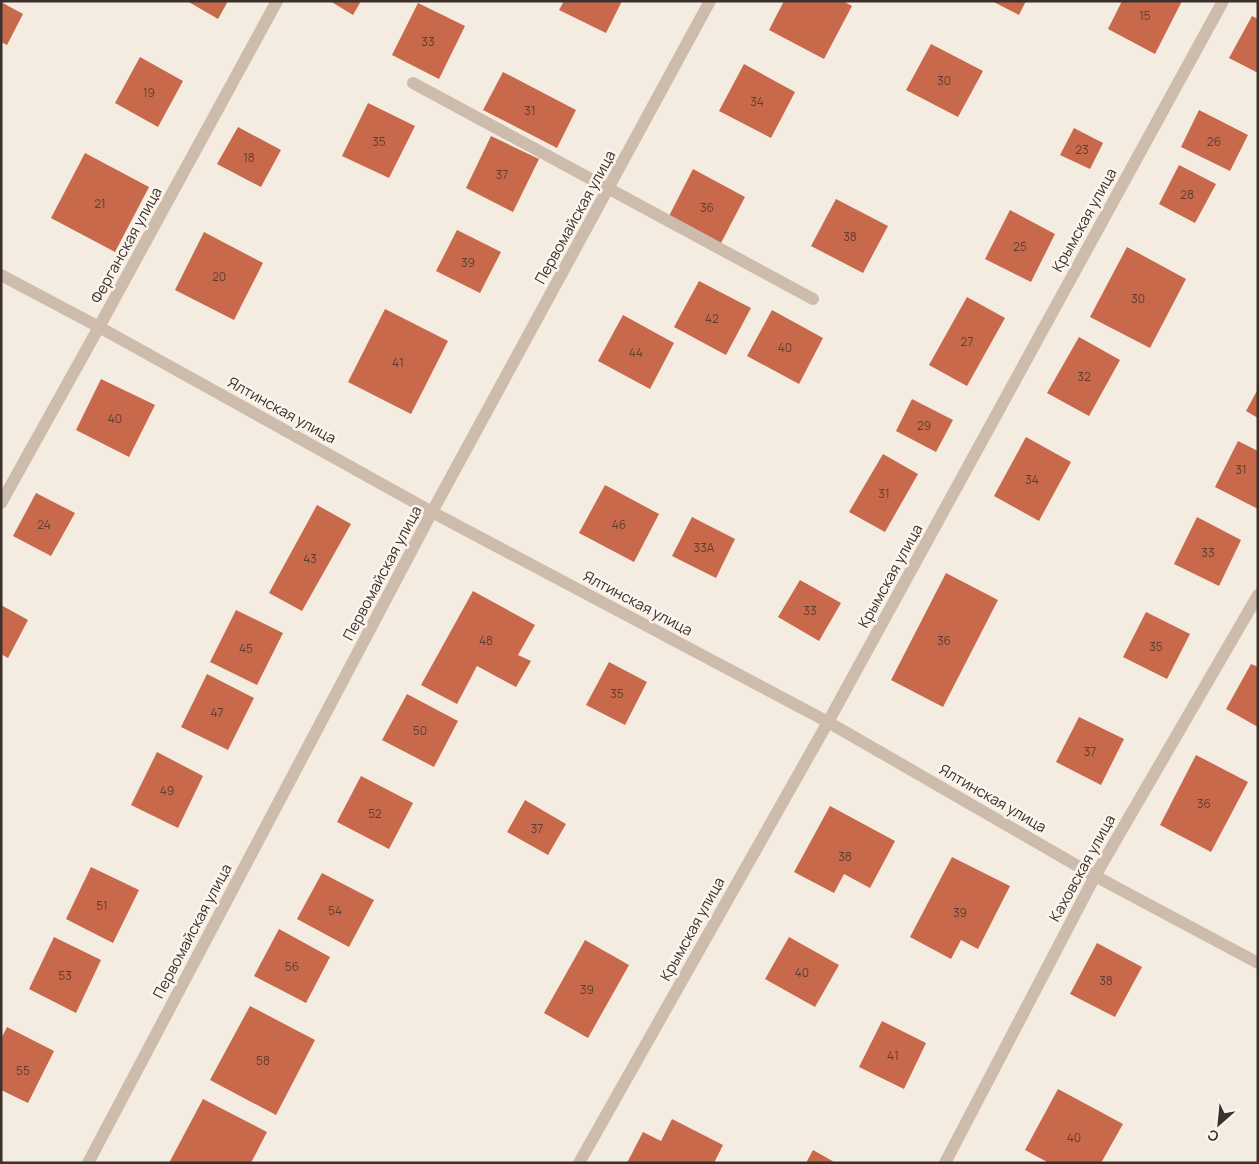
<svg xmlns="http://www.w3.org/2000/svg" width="1259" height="1164" viewBox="0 0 1259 1164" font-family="Manrope,sans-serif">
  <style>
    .building { fill: #c8694b }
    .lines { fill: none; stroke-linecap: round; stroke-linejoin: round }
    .lane { stroke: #cdbbac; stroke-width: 12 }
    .street { stroke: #cdbbac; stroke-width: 12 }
    .labels { text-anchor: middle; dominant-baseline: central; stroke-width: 5; stroke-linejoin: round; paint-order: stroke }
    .number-label { font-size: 12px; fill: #5e3e33 }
    .street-label { font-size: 15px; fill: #3b302b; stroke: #fbf5ee }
  </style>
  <rect width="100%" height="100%" fill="#f4ebe1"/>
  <!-- building -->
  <path class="building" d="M187 1H228L218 19Z
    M330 1H361L353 15Z
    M564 1H622L606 33 559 10Z
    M784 1H843L852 6 824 59 769 30Z
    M992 1H1026L1019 15Z
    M1122 1H1182L1155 54 1108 29Z
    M1 2 23 14 7 45 1 42Z
    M418 3 465 26 439 79 392 55Z
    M1252 16 1258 19V73L1229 58Z
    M931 44 983 71 958 117 906 90Z
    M140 57 183 81 158 127 115 103Z
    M744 64 795 92 771 138 719 111Z
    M503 72 576 110 557 148 483 110Z
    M368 103 415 126 389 178 342 156Z
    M1199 110 1248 135 1230 171 1181 147Z
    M238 127 281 150 261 187 217 164Z
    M1074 128 1103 143 1090 169 1060 155Z
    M491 136 539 159 513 212 466 188Z
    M85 153 149 187 115 252 51 218Z
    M1179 165 1216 184 1195 223 1159 204Z
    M693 169 745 197 721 243 669 216Z
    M836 199 888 226 863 273 811 246Z
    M1010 210 1055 234 1031 282 985 259Z
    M457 230 501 252 480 293 436 271Z
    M204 232 263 263 234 320 175 290Z
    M1127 247 1186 279 1150 348 1090 317Z
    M699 281 751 308 726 355 674 327Z
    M967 297 1005 318 967 386 929 365Z
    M385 309 448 341 411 414 348 382Z
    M772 310 823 338 799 384 747 356Z
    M623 315 674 343 650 389 598 361Z
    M1079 337 1120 360 1089 416 1047 393Z
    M101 379 155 405 129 457 76 430Z
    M1258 389V418L1246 411Z
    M912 399 953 420 936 452 896 431Z
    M1026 437 1071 462 1039 521 994 496Z
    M1238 441 1258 451V509L1215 487Z
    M883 454 918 474 885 532 849 512Z
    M605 485 659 514 634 562 579 533Z
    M36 493 75 513 51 556 13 536Z
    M317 505 351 524 302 611 269 593Z
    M692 517 735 539 716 578 672 556Z
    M1197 517 1241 540 1219 586 1174 564Z
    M946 573 998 600 943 707 891 680Z
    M800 580 841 603 819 641 778 617Z
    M473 591 535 625 518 655 531 661 516 687 477 666 457 704 421 685Z
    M1 605 28 620 8 658 1 654Z
    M236 610 283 633 257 685 210 662Z
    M1146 612 1190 634 1167 679 1123 657Z
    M609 662 647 682 625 725 586 705Z
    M1251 664 1258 667V727L1226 709Z
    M207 674 254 698 228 750 181 727Z
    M407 694 458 721 434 767 382 740Z
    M1079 717 1124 739 1101 785 1056 762Z
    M157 752 203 776 178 828 131 805Z
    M1196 755 1248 782 1211 852 1160 825Z
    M361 776 413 803 389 849 337 822Z
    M525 800 566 824 548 855 507 832Z
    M830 806 895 841 870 888 844 874 834 893 794 872Z
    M952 857 1010 886 978 949 961 940 951 959 910 937Z
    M91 867 139 890 113 943 66 919Z
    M322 873 374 900 349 947 297 919Z
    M279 929 330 957 306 1003 254 976Z
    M54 937 101 960 76 1013 29 989Z
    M789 937 839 965 815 1007 765 979Z
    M585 940 629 965 588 1038 544 1013Z
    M1097 943 1142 967 1115 1017 1070 994Z
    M250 1006 315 1040 276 1115 210 1080Z
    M882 1021 926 1043 904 1089 859 1067Z
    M7 1027 54 1051 28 1103 1 1090V1039Z
    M1058 1089 1123 1124 1101 1163H1049L1025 1150Z
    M203 1099 267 1132 251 1163H169Z
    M672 1119 723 1145 714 1163H627L643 1132 661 1141Z
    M813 1150 836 1163H806Z"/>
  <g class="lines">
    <!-- lane -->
    <path class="lane" d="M413 83 813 299"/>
    <!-- street -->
    <path class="street" d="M1 275 99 327 432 512 828 722 1095 876 1258 963
      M1 503 99 327 277 1
      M88 1163 432 512 710 1
      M579 1163 828 722 1223 1
      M945 1163 1095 876 1258 595"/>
  </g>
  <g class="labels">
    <!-- number labels -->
    <g class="number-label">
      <text x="1145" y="15">15</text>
      <text x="428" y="41">33</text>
      <text x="944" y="80">30</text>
      <text x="149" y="92">19</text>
      <text x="757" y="101">34</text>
      <text x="530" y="110">31</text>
      <text x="379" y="141">35</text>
      <text x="1214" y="141">26</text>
      <text x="1082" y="149">23</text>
      <text x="249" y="157">18</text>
      <text x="502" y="174">37</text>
      <text x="1187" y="194">28</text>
      <text x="100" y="203">21</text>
      <text x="707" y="207">36</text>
      <text x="850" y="236">38</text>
      <text x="1020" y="246">25</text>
      <text x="468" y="262">39</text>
      <text x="219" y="276">20</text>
      <text x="1138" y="298">30</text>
      <text x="712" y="318">42</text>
      <text x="967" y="341">27</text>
      <text x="785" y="347">40</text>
      <text x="636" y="352">44</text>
      <text x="398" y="362">41</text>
      <text x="1084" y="376">32</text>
      <text x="115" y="418">40</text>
      <text x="924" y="425">29</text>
      <text x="1241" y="469">31</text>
      <text x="1032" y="479">34</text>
      <text x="884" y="493">31</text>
      <text x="44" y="524">24</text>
      <text x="619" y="524">46</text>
      <text x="704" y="547">33А</text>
      <text x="1208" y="552">33</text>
      <text x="310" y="558">43</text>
      <text x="810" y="610">33</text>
      <text x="486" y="640">48</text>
      <text x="944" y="640">36</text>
      <text x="1156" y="646">35</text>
      <text x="246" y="648">45</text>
      <text x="617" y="693">35</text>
      <text x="217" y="712">47</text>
      <text x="420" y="730">50</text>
      <text x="1090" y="751">37</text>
      <text x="167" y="790">49</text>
      <text x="1204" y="803">36</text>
      <text x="375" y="813">52</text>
      <text x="537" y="828">37</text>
      <text x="845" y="856">38</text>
      <text x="102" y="905">51</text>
      <text x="335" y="910">54</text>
      <text x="960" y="912">39</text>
      <text x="292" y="966">56</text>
      <text x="802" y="972">40</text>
      <text x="65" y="975">53</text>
      <text x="1106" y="980">38</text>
      <text x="587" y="989">39</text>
      <text x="893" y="1055">41</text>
      <text x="263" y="1060">58</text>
      <text x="23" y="1070">55</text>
      <text x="1074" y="1137">40</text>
    </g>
    <!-- street labels -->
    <g class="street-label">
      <text transform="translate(575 217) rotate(-61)">Первомайская улица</text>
      <text transform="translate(1084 220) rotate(-61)">Крымская улица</text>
      <text transform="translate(126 245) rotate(-61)">Ферганская улица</text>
      <text transform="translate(282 410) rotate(29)">Ялтинская улица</text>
      <text transform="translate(382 573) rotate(-62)">Первомайская улица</text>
      <text transform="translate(890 576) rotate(-61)">Крымская улица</text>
      <text transform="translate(638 603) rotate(28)">Ялтинская улица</text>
      <text transform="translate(993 798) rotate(30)">Ялтинская улица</text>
      <text transform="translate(1082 868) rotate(-61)">Каховская улица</text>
      <text transform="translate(692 929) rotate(-61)">Крымская улица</text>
      <text transform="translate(192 931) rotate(-62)">Первомайская улица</text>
    </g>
  </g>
  <!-- border -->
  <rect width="1259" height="1164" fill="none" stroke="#3b302b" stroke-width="5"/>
  <!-- north arrow -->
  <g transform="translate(1219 1124) rotate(207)" stroke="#fbf5ee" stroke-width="4" paint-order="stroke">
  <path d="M0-4L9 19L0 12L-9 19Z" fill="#3b302b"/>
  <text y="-8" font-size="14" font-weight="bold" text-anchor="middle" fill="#3b302b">С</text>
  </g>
</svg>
